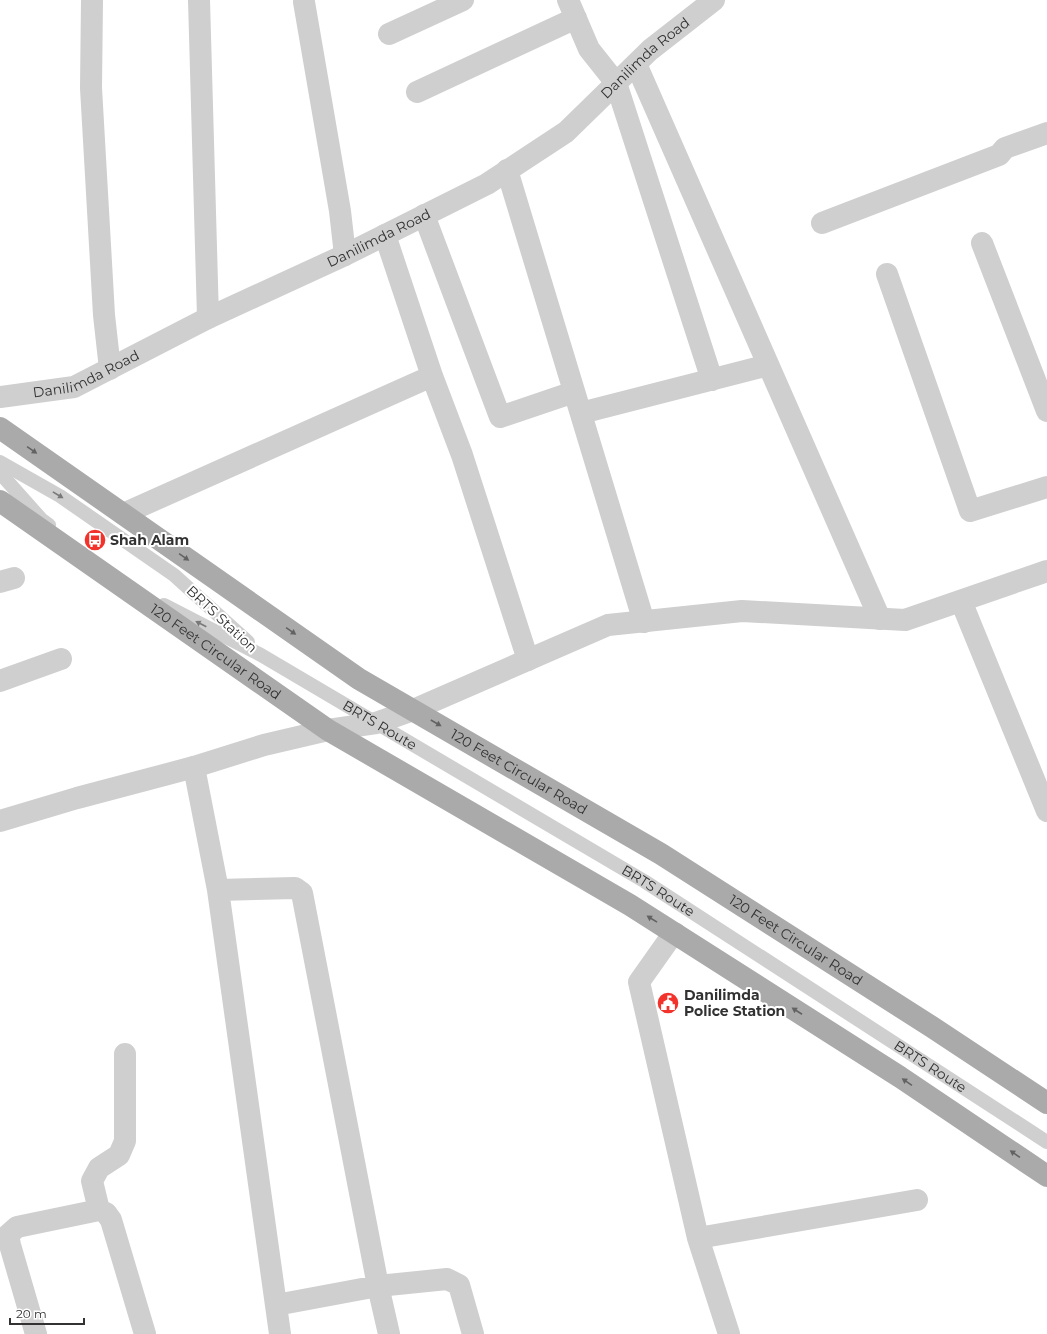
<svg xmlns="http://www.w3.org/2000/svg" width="1047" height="1334" viewBox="0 0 1047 1334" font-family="Montserrat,sans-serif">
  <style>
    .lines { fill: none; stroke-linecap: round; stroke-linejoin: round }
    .service { stroke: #cfcfcf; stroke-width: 14 }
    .minor { stroke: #cfcfcf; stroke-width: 22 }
    .tertiary { stroke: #cfcfcf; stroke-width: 22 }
    .primary { stroke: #aaa; stroke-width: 22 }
    .oneway { fill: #626262 }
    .oneway2 { fill: #797979 }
    .labels { text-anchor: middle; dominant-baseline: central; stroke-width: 4; stroke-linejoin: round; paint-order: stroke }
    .street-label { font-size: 14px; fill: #323232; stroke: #fff }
    .poi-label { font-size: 14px; font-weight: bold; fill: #323232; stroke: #fff; text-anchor: start }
  </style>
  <rect width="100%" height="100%" fill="#fff"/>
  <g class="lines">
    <!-- service -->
    <g class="service">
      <path d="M0 462 60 496 174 575 248 642"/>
      <path d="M0 473 41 519 49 525"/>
      <path id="s1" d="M164 605 261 655 644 881 1047 1142"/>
    </g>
    <!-- minor -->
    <path class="minor" d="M92 0 91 88 104 315 110 369
      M199 0 208 318
      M568 0 589 49 616 83 712 380
      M304 2 340 211 345 255
      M389 34 463 0
      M636 64 880 619
      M417 92 576 18
      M507 170 644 622
      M424 215 500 417 574 392
      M822 223 999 155 1005 148 1047 133
      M385 235 432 376 462 455 528 660
      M982 243 1047 411
      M887 274 970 511 1047 487
      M581 413 768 365
      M123 514 432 376
      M0 582 14 578
      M961 601 1047 811
      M0 681 61 659
      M194 767 218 890 280 1334
      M218 890 295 888 302 893 378 1286 389 1334
      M676 934 668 941 639 982 698 1238 729 1334
      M99 1210 92 1181 99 1168 119 1155 125 1141V1054
      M698 1238 917 1200
      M276 1305 378 1286 447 1279 459 1285 473 1334
      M36 1334 10 1245 8 1235 17 1227 99 1210 106 1213 111 1220 145 1334"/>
    <!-- tertiary -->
    <g class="tertiary">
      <path id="s2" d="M0 397 74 387 208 318 345 255 487 184 566 132 650 50 714 0"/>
      <path d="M0 821 77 798 194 767 264 745 328 730 376 723 413 710 608 625 742 611 905 620 1047 571"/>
    </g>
    <!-- primary -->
    <g class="primary">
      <path id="s3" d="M0 428 359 679 661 854 932 1027 1047 1103"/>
      <path id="s4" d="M0 501 328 730 630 905 900 1077 1047 1176"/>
    </g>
  </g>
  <!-- one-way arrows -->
  <defs><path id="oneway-solid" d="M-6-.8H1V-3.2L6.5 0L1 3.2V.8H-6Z"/></defs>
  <g class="oneway">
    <use href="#oneway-solid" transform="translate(32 450) rotate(35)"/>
    <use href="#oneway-solid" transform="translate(184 557) rotate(35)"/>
    <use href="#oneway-solid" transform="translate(291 631) rotate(35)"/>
    <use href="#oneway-solid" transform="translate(436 723) rotate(30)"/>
    <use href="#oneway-solid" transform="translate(652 919) rotate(-148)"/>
    <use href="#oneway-solid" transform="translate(797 1011) rotate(-147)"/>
    <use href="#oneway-solid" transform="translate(907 1082) rotate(-146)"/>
    <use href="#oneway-solid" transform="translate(1015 1154) rotate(-146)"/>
  </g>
  <g class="oneway2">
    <use href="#oneway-solid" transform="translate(58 495) rotate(31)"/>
    <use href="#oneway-solid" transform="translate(201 624) rotate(-153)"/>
  </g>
  <!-- icons -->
  <defs>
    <g id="bus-disc" transform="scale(1.15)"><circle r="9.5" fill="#f3322b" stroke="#fff"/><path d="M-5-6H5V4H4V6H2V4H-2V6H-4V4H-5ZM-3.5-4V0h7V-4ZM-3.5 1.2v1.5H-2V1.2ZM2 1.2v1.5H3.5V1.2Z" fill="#fff"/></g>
    <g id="civic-disc" transform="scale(1.15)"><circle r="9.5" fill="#f3322b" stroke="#fff"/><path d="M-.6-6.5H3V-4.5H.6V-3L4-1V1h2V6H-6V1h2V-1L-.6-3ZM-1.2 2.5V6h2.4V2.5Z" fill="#fff"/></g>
  </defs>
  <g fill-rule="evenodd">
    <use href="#bus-disc" x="95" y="540"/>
    <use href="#civic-disc" x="668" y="1003"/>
  </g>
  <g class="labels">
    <!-- street labels -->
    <g class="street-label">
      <text stroke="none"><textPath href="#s2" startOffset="738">Danilimda Road</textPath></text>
      <text stroke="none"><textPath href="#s2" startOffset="414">Danilimda Road</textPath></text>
      <text stroke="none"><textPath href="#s2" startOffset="90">Danilimda Road</textPath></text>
      <text transform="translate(222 619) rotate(43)">BRTS Station</text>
      <text stroke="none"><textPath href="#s4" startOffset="263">120 Feet Circular Road</textPath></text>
      <text stroke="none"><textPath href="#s1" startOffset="247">BRTS Route</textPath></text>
      <text stroke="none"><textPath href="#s3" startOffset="623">120 Feet Circular Road</textPath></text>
      <text stroke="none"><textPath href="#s1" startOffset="571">BRTS Route</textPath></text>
      <text stroke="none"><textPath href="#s3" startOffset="947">120 Feet Circular Road</textPath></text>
      <text stroke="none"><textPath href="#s1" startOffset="895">BRTS Route</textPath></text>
    </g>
    <!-- poi labels -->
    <g class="poi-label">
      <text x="110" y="540">Shah Alam</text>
      <text x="684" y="995">Danilimda<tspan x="684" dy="16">Police Station</tspan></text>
    </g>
  </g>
  <!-- scale -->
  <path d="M10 1318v6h74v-6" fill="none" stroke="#323232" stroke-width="2"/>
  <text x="16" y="1318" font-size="12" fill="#323232" stroke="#ffffff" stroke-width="3" paint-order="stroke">20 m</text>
</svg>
